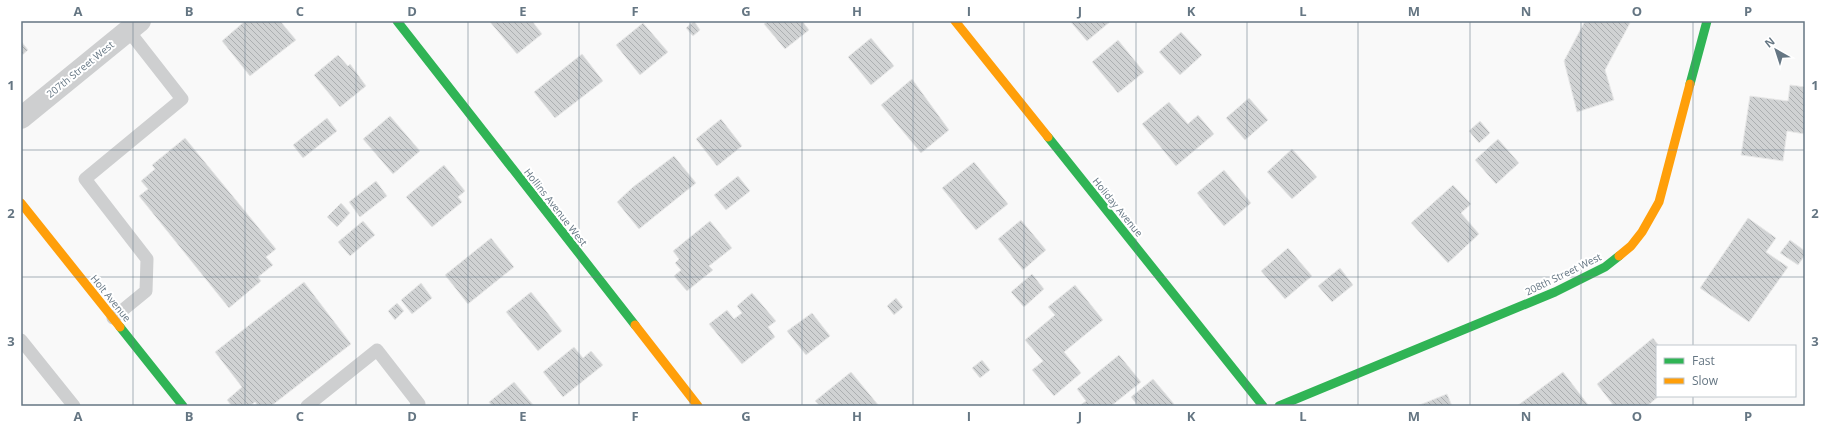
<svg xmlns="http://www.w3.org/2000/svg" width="1826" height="427" viewBox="0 0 1826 427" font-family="'Open Sans',sans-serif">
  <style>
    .building { fill: url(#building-back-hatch); stroke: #e8e8e8 }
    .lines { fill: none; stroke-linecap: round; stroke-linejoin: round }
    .lane { stroke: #cecfd0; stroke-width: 13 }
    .street { stroke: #cecfd0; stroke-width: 22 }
    .fast { stroke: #30b455; stroke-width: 9 }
    .slow { stroke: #ff9f0a; stroke-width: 9 }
    .grid { fill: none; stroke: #657683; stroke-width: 1; stroke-opacity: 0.55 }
    .labels { text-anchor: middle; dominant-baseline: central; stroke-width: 4; stroke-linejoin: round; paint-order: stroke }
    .street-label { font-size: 10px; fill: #657683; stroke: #fff }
    .neatline { fill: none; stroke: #657683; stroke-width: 1.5 }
    .grid-label { font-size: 13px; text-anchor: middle; font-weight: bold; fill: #657683 }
  </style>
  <defs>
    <pattern id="building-back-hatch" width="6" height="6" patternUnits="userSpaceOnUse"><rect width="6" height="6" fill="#d0d2d3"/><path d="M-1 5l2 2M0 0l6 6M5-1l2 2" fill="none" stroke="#acafb1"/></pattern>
  </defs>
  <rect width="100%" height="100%" fill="#f9f9f9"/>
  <!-- building -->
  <path class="building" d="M245 21H280L296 40 250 76 222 41Z
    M492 21H532L542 34 517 54 490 22Z
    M694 21 700 30 693 36 686 28Z
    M768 21H802L809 30 785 49 764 24Z
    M1070 21H1111L1087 41Z
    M1585 21H1627L1630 23 1605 70 1614 100 1577 112 1564 61Z
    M643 23 668 52 640 75 616 45Z
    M1181 32 1202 55 1180 75 1159 52Z
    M871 38 894 66 871 85 848 57Z
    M1118 40 1144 72 1118 93 1092 62Z
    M21 41 28 50 21 56Z
    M582 54 603 81 555 118 534 92Z
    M338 55 348 66 350 64 366 86 340 107 314 75Z
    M912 79 949 130 921 153 881 105Z
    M1790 85 1805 87V134L1787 131 1783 161 1741 155 1750 96 1788 101Z
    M1249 98 1268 120 1245 140 1226 118Z
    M1169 102 1188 124 1198 115 1214 134 1176 166 1142 124Z
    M390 116 420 151 393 174 363 139Z
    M327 118 337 131 303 158 293 145Z
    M721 119 742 146 717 166 696 139Z
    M1480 121 1490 133 1479 143 1469 131Z
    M185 138 276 249 266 257 273 265 258 277 261 281 229 308 139 196 148 189 141 181 155 169 152 165Z
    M1498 139 1519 163 1496 184 1475 160Z
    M1292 149 1317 177 1292 199 1267 172Z
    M674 156 696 183 639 229 617 202 633 187Z
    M974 162 1008 204 976 230 942 188Z
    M444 165 465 191 458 197 462 202 432 227 406 197Z
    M1224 170 1251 203 1224 226 1197 193Z
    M738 176 750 191 726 210 714 195Z
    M376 181 387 196 360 217 349 202Z
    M1453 185 1471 204 1461 213 1479 234 1448 263 1411 223Z
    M341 203 350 213 337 227 327 217Z
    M1748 218 1776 238 1766 252 1788 267 1749 322 1700 288Z
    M1021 220 1046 250 1023 270 998 239Z
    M363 221 375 235 350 256 338 242Z
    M710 221 732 248 709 266 713 270 687 291 674 276 681 270 675 263 679 259 673 251Z
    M491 238 514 267 468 304 445 275Z
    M1790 240 1805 251V255L1798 265 1780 253Z
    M1288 248 1312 276 1285 299 1261 271Z
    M1340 268 1353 285 1332 302 1318 286Z
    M1032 274 1044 289 1024 307 1011 292Z
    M304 282 351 344 271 406H258L255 402 250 406H232L227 400 242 387 215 352Z
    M421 283 432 298 412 314 401 300Z
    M1075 285 1103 320 1064 352 1081 373 1054 396 1032 370 1043 361 1025 340 1055 315 1048 307Z
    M531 292 562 331 538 351 506 312Z
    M752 293 776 321 768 327 775 337 742 364 709 324 727 310 734 319 742 313 737 306Z
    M896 298 903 307 894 315 887 306Z
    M397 303 404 311 395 320 388 311Z
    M812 313 830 336 806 355 787 331Z
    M1653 338 1659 346H1657V396H1659L1647 406H1614L1597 384Z
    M574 347 583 358 591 351 603 365 563 397 543 372Z
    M1119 355 1141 382 1111 406H1079L1086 401 1077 389Z
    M982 360 990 370 980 378 972 368Z
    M851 372 879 406H820L815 401Z
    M1563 372 1589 406H1517Z
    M1153 379 1174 404 1171 406H1138L1131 397Z
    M514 382 534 406H492L489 402Z
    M1447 394 1452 406H1417Z"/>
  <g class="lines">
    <!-- lane -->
    <path class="lane" d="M113 318 146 291 147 259 85 179 182 99 128 30
      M21 340 74 406
      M307 406 377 350 419 404 416 406"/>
    <!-- street -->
    <path class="street" d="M21 118 140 21"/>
    <!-- fast -->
    <path class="fast" d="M397 21 635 325
      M1690 84 1707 21
      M1048 137 1263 406
      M120 327 183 406
      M1279 406 1555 292 1605 267 1619 256"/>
    <!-- slow -->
    <path class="slow" d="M955 21 1048 137
      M21 203 120 327
      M1619 256 1631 246 1642 232 1659 202 1690 84
      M635 325 698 406"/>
  </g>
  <!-- grid -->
  <path class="grid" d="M133 21V406M245 21V406M356 21V406M468 21V406M579 21V406M690 21V406M802 21V406M913 21V406M1024 21V406M1136 21V406M1247 21V406M1358 21V406M1470 21V406M1581 21V406M1693 21V346M21 150H1805M21 277H1805M1693 396V406"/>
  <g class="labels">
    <!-- street labels -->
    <g class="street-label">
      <text transform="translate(80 69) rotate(-39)">207th Street West</text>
      <text transform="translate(556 207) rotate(52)">Hollins Avenue West</text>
      <text transform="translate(1118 207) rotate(51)">Holiday Avenue</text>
      <text transform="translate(1563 274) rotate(-26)">208th Street West</text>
      <text transform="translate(111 298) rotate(51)">Holt Avenue</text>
    </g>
  </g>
  <!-- border -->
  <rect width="1826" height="427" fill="none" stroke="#ffffff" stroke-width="44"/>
  <!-- legend -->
  <rect x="1656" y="345" width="140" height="52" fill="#ffffff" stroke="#c1c8cd"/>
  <rect x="1664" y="358" width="20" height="6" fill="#30b455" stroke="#c1c8cd"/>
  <text x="1692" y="365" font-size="12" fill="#657683">Fast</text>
  <rect x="1664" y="378" width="20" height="6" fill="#ff9f0a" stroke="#c1c8cd"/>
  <text x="1692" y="385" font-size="12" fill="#657683">Slow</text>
  <!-- north arrow -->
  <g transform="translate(1776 50) rotate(321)" stroke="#ffffff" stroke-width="3" paint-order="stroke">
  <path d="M0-3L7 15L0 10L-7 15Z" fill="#657683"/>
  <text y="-6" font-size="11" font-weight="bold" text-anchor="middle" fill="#657683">N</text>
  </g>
  <rect x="22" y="22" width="1782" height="383" class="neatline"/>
  <g class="grid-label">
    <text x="78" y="16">A</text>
    <text x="189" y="16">B</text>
    <text x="300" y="16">C</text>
    <text x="412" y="16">D</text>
    <text x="523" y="16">E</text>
    <text x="635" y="16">F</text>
    <text x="746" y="16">G</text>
    <text x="857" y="16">H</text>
    <text x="969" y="16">I</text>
    <text x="1080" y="16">J</text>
    <text x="1191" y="16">K</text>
    <text x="1303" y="16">L</text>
    <text x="1414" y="16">M</text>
    <text x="1526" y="16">N</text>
    <text x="1637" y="16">O</text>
    <text x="1748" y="16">P</text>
    <text x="11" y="90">1</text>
    <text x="1815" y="90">1</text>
    <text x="11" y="218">2</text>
    <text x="1815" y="218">2</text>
    <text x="11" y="346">3</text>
    <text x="1815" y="346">3</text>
    <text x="78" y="421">A</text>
    <text x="189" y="421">B</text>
    <text x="300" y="421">C</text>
    <text x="412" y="421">D</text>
    <text x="523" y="421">E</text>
    <text x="635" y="421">F</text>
    <text x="746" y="421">G</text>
    <text x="857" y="421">H</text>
    <text x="969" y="421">I</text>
    <text x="1080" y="421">J</text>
    <text x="1191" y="421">K</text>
    <text x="1303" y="421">L</text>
    <text x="1414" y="421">M</text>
    <text x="1526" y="421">N</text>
    <text x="1637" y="421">O</text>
    <text x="1748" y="421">P</text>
  </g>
</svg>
